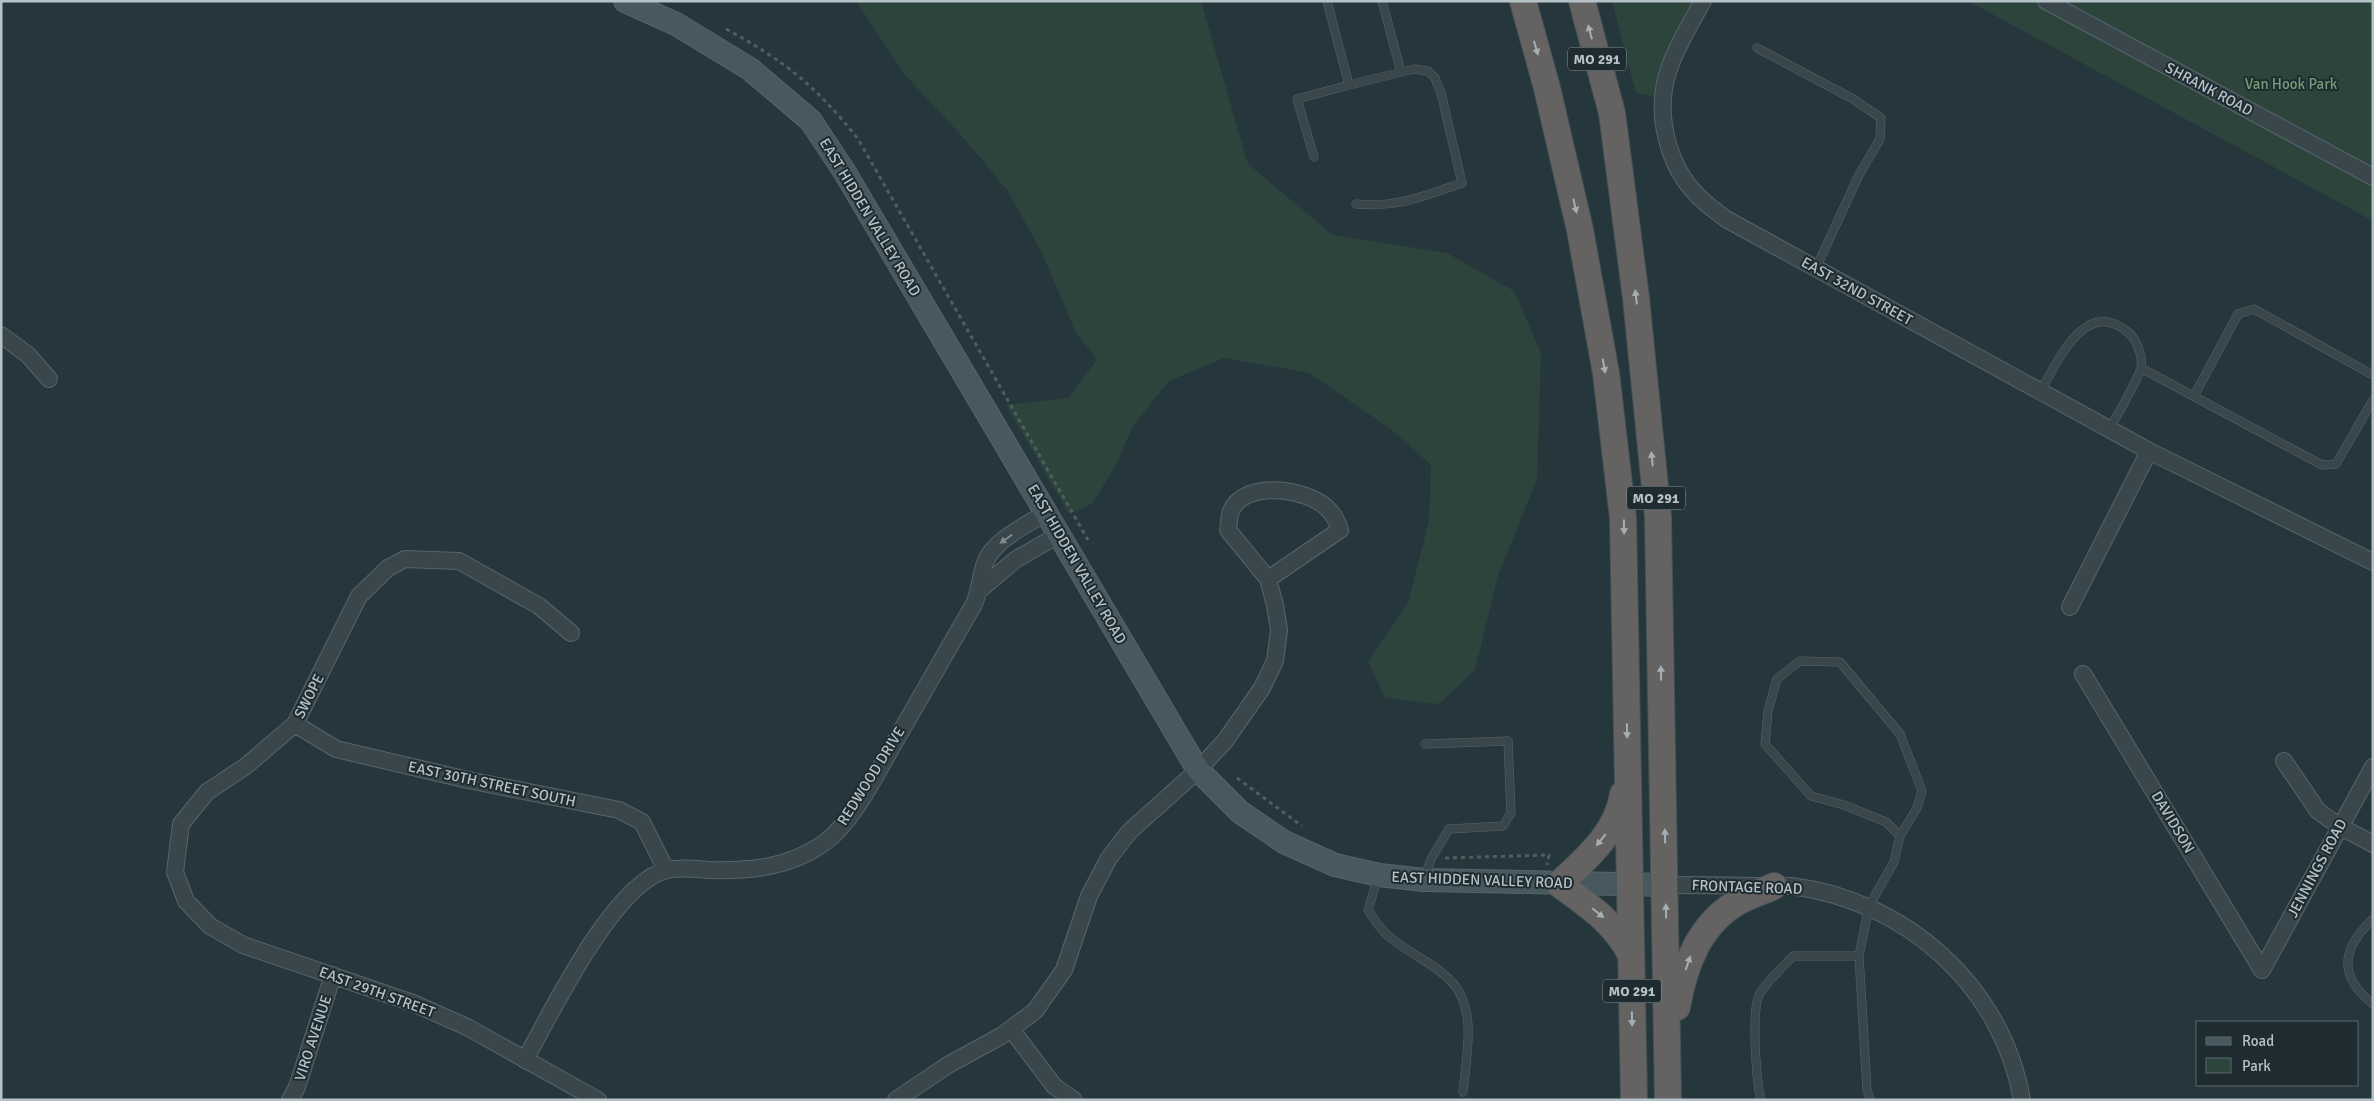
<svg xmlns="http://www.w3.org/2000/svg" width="2374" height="1101" viewBox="0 0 2374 1101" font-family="Signika,sans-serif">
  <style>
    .green { fill: #2d443d }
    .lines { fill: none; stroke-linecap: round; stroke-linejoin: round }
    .service-casing { stroke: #57656a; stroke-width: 9 }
    .minor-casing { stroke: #57656a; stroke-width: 18 }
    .secondary-casing { stroke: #57656a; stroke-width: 24 }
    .trunk-casing { stroke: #445257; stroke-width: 28 }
    .path { stroke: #4c605d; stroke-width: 3; stroke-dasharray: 4 4; stroke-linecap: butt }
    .service { stroke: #39474c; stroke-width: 8 }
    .minor { stroke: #39474c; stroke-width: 16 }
    .secondary { stroke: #48585f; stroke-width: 22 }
    .trunk { stroke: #646362; stroke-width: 26 }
    .oneway { fill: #a5afb4 }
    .oneway2 { fill: #7d8b90 }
    .labels { text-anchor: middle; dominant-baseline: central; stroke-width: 4; stroke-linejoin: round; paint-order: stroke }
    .shield { fill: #1e2c31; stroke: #88959b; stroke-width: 1 }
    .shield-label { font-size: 14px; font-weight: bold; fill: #b5c2c8 }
    .park-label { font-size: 15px; fill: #789c75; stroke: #1e2c31 }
    .street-label { font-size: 15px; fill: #b5c2c8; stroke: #1e2c31 }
  </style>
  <rect width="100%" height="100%" fill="#25363c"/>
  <!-- green -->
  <path class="green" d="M856 1H1201L1248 164 1333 235 1447 253 1514 291 1541 353 1537 479 1498 576 1475 670 1439 704 1385 698 1368 661 1408 603 1429 521 1431 465 1392 430 1309 373 1224 358 1169 381 1133 426 1115 467 1092 504 1069 514 1006 405 1068 398 1097 359 1076 333 1041 251 1007 190 961 135 905 75Z
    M1612 1H1703L1663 98 1636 93Z
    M1968 1H2373V221Z"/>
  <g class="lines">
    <!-- service casing -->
    <g class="service-casing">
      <path id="service" d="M1327 1 1349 85 1414 69 1428 71 1435 78 1441 93 1462 183C1423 196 1398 208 1356 204
        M1382 1 1401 72
        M1757 48 1853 99 1881 118 1880 139 1859 175 1816 268
        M1314 157 1297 99 1349 85
        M2141 368 2322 465 2336 464 2373 400
        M2040 392C2058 362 2085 295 2129 333 2137 340 2143 357 2141 368 2137 382 2117 415 2109 430
        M2194 396 2238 314 2254 309 2373 375
        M1378 877 1368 910C1384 936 1392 940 1417 956 1429 963 1441 971 1451 981 1478 1009 1466 1057 1463 1092
        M1424 879 1431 859 1449 829 1503 826 1511 813 1508 741 1425 744
        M2373 919C2341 949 2338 976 2373 1004
        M1859 956 1867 1090 1870 1100
        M1761 1100C1756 1080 1752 1017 1758 998 1761 987 1784 966 1793 956H1859L1869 906 1894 862 1900 836 1917 808 1922 791 1900 734 1840 662 1800 661 1777 679 1768 711 1765 744 1811 796 1844 805 1886 822 1900 836"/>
    </g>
    <!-- minor casing -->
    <g class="minor-casing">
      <path id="minor" d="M1703 1C1691 23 1677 45 1669 69 1654 112 1667 166 1699 197 1707 205 1717 212 1726 219L2149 451 2373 562
        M2046 1 2373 177
        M1 335 28 355 49 379
        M981 589 1015 560 1060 534
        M2070 607 2149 451
        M571 633 539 606 459 561 405 559 388 568 359 596 295 724 246 766 207 792 181 824 175 872 186 901 210 926 243 945 413 1003 467 1027 598 1100
        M2083 674 2262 970
        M295 724 336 749 468 780 619 810 642 822 666 870
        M2284 761 2318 811 2339 826 2373 844
        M1666 885C1695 885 1724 885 1753 886 1765 886 1779 885 1791 886 1905 900 2002 985 2022 1100
        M2262 970 2373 767
        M1011 1029 1054 1086 1074 1100
        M525 1060C551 1013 614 882 667 870 680 867 696 869 709 870 750 871 789 868 824 843 853 822 875 776 893 745 920 698 947 651 974 604 980 590 980 577 985 563 993 540 1027 525 1047 512
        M290 1100 297 1087 333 975
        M896 1100 948 1065 1001 1036 1035 1011 1064 970 1089 896 1109 858 1129 832 1198 770 1225 741 1262 688 1275 661 1279 630 1275 605 1268 579 1228 530C1229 524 1229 516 1231 511 1245 479 1306 489 1326 507 1334 514 1337 521 1340 530L1268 579"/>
    </g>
    <!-- secondary casing -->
    <g class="secondary-casing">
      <path id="secondary" d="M625 1 676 24 750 69 811 121 844 171 1198 770 1240 812 1284 842 1335 865 1379 875 1424 880 1666 885"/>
    </g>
    <!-- trunk casing -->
    <g class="trunk-casing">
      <path id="trunk" d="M1523 1 1547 88 1580 230 1606 373 1623 518 1634 1100
        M1582 1 1612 113 1636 298 1658 517 1668 1100
        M1623 794C1618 832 1585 860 1559 884 1588 905 1615 923 1631 955
        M1677 1007C1684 967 1698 926 1736 903 1747 896 1762 892 1774 886"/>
    </g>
    <!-- path -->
    <path class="path" d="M726 29C785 61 816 86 858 139L1088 540
      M1237 778 1302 826
      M1445 858 1549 855 1547 865"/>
    <!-- service -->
    <use href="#service" class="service"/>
    <!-- minor -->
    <use href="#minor" class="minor"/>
    <!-- secondary -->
    <use href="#secondary" class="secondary"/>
    <!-- trunk -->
    <use href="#trunk" class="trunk"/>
  </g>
  <!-- one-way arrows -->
  <defs><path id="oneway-solid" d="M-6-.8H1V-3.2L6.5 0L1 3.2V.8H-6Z" transform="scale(1.25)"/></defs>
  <g class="oneway">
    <use href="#oneway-solid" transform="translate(1590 32) rotate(-105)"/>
    <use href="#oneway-solid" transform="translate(1536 48) rotate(74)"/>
    <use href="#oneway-solid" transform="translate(1575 206) rotate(77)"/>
    <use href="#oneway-solid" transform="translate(1636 297) rotate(-97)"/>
    <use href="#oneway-solid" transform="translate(1604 366) rotate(80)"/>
    <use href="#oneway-solid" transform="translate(1652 459) rotate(-96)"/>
    <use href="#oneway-solid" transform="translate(1624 527) rotate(89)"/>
    <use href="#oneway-solid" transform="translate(1661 673) rotate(-91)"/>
    <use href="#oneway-solid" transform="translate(1627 731) rotate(89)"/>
    <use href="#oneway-solid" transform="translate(1665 836) rotate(-91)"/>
    <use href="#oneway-solid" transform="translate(1601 840) rotate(129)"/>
    <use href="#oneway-solid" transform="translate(1666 911) rotate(-91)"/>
    <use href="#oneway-solid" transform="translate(1598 913) rotate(39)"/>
    <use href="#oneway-solid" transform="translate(1688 963) rotate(-71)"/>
    <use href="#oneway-solid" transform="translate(1632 1019) rotate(89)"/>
  </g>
  <use class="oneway2" href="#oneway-solid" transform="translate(1006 539) rotate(145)"/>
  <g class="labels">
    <!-- shield labels -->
    <g class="shield">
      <rect x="1568" y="47.5" width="58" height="23" rx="4"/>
      <rect x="1627" y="486.5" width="58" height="23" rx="4"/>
      <rect x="1603" y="979.5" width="58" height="23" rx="4"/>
    </g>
    <g class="shield-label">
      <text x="1597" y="59">MO 291</text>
      <text x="1656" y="498">MO 291</text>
      <text x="1632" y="991">MO 291</text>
    </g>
    <!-- park labels -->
    <g class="park-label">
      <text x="2291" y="84">Van Hook Park</text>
    </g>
    <!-- street labels -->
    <g class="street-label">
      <text transform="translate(2209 89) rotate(28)">SHRANK ROAD</text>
      <text transform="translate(870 217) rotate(59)">EAST HIDDEN VALLEY ROAD</text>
      <text transform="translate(1857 291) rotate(29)">EAST 32ND STREET</text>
      <text transform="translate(1077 564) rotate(60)">EAST HIDDEN VALLEY ROAD</text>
      <text transform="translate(309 696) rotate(-63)">SWOPE</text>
      <text transform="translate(871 776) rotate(-58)">REDWOOD DRIVE</text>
      <text transform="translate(492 784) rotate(12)">EAST 30TH STREET SOUTH</text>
      <text transform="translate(2173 822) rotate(59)">DAVIDSON</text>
      <text transform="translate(2317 868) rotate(-62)">JENNINGS ROAD</text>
      <text transform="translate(1482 880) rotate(2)">EAST HIDDEN VALLEY ROAD</text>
      <text transform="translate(1747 887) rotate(2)">FRONTAGE ROAD</text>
      <text transform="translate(377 992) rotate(20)">EAST 29TH STREET</text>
      <text transform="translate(313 1038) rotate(-72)">VIRO AVENUE</text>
    </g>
  </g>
  <!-- border -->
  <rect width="2374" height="1101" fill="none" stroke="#b5c2c8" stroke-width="5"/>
  <!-- legend -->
  <rect x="2196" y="1021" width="162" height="65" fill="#1e2c31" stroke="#5a686d"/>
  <rect x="2206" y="1037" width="25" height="8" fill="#48585f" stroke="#5a686d"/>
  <text x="2242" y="1046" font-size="15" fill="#b5c2c8">Road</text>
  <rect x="2206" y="1058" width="25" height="15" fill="#2d443d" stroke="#5a686d"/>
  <text x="2242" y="1071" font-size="15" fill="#b5c2c8">Park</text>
</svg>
